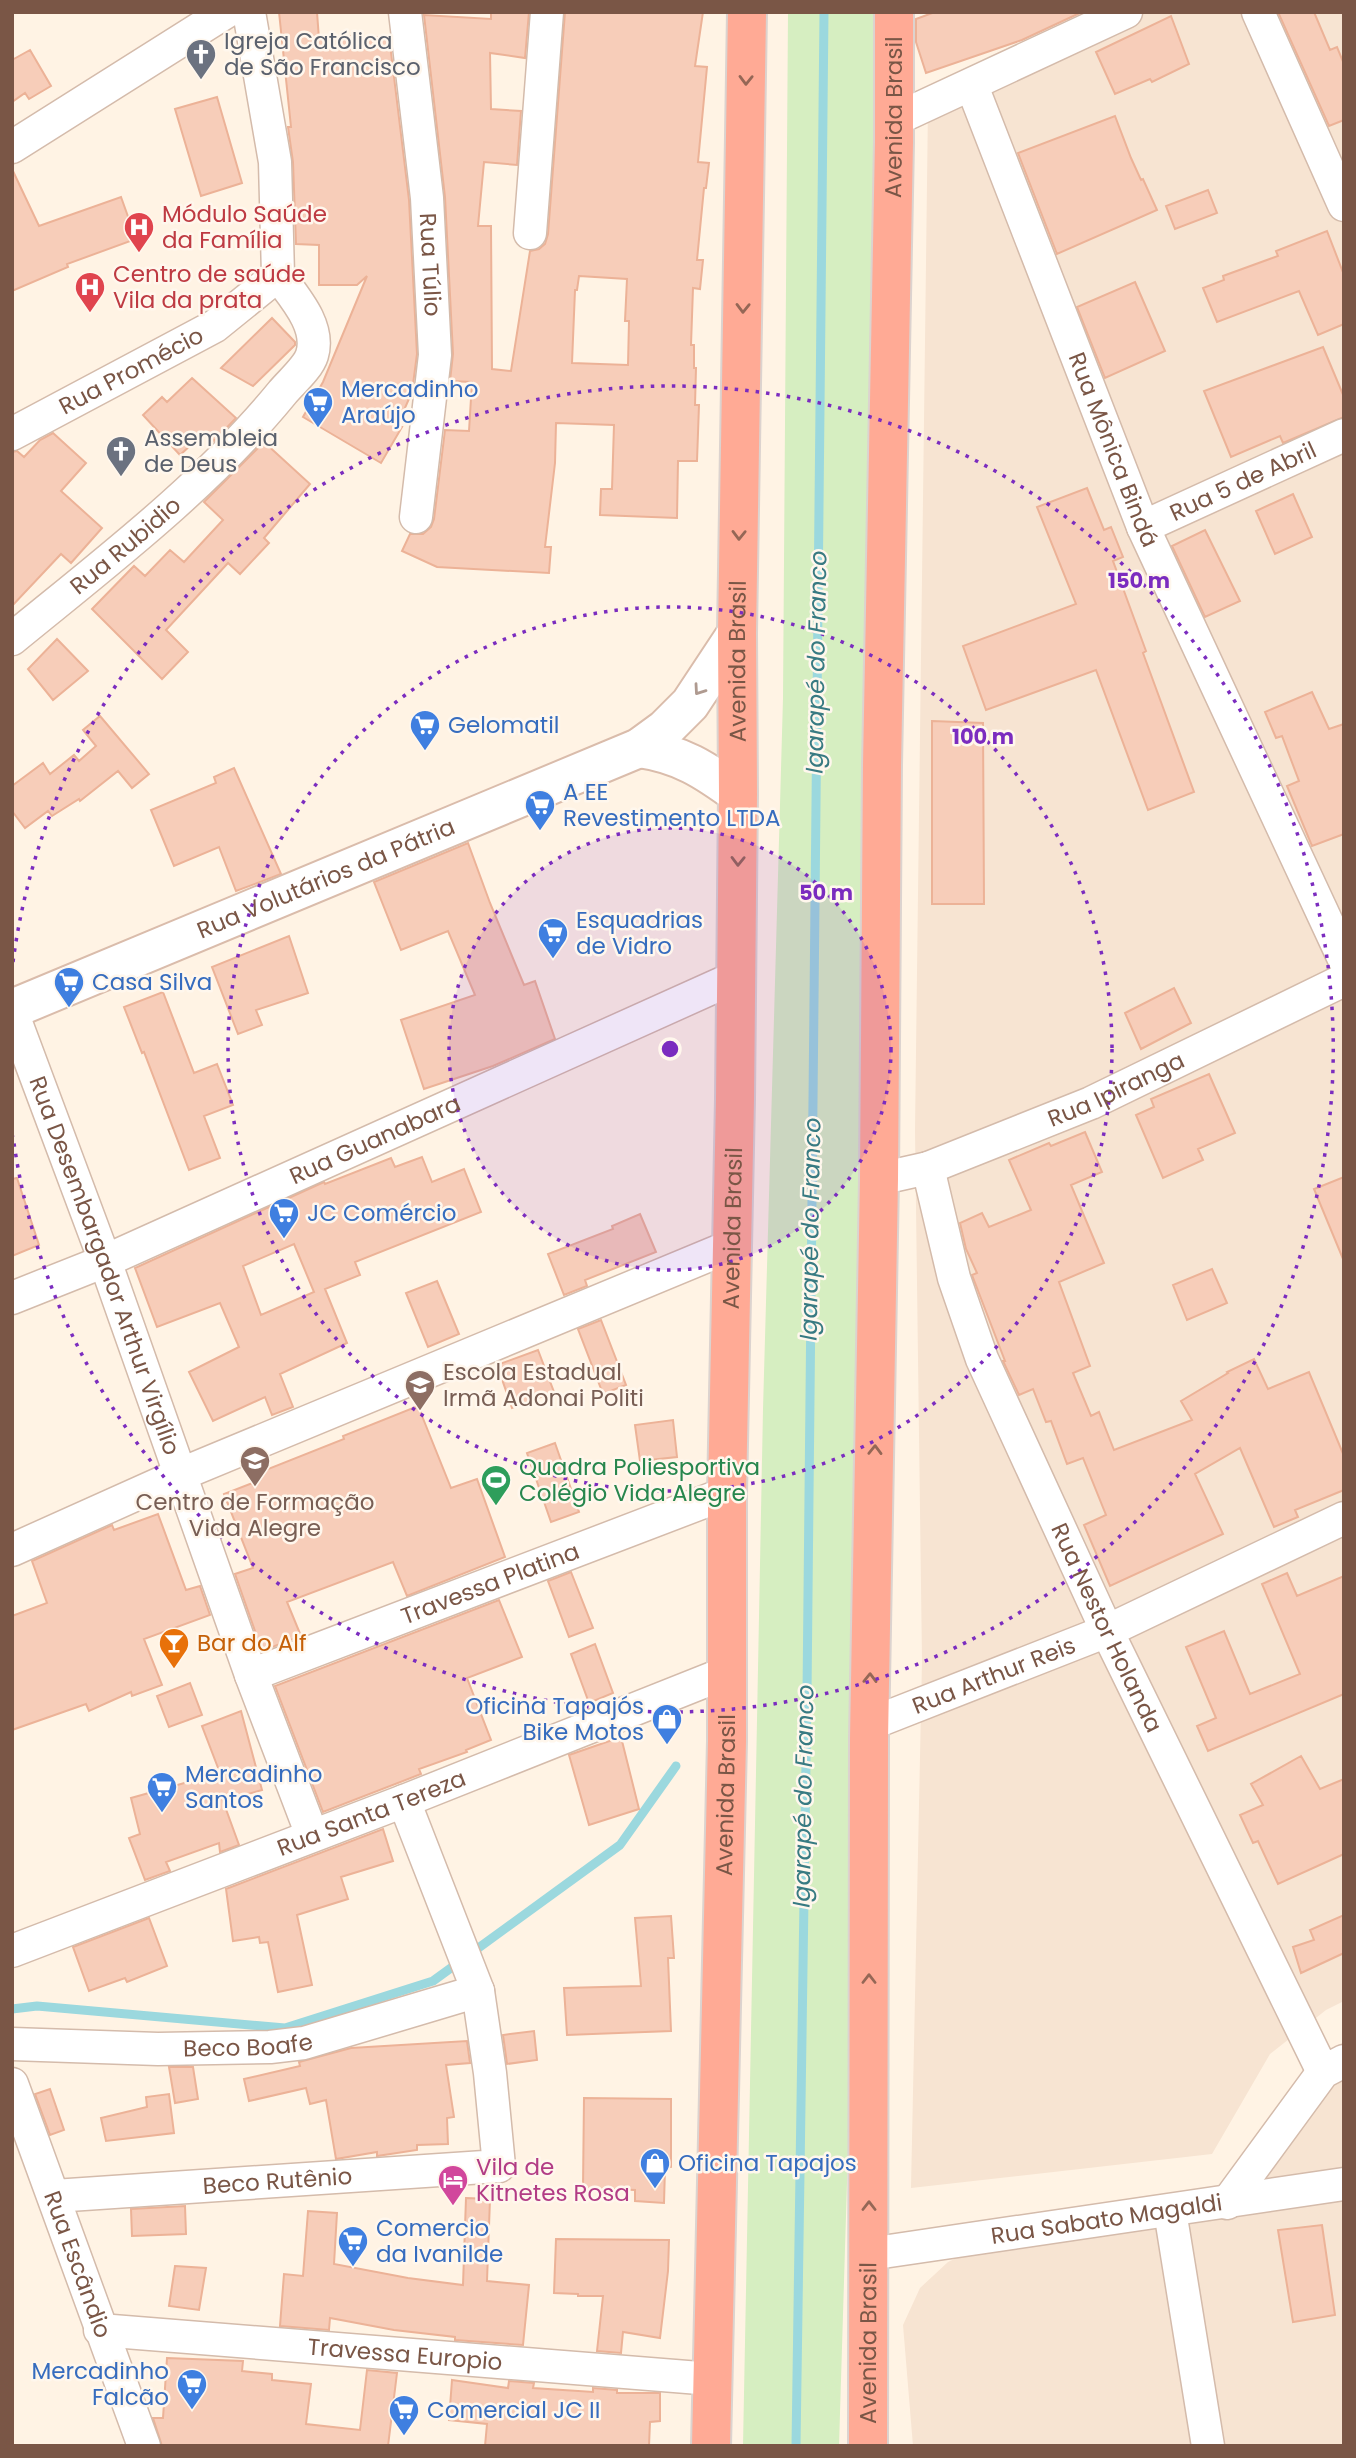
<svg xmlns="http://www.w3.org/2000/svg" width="1356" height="2458" viewBox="0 0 1356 2458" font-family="Poppins,sans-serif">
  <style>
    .residential { fill: #f7e4d2 }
    .green { fill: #d6eec1 }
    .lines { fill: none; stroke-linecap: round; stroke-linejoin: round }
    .stream { stroke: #9bd8de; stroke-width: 9 }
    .building { fill: #f7cdb9; stroke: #ecb297; stroke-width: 2; fill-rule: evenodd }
    .street-casing { stroke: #d4bbab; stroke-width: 35 }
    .secondary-casing { stroke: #dabcab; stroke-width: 42 }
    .highway-casing { stroke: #dcd3cf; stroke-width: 42 }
    .street { stroke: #fff; stroke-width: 32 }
    .secondary { stroke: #fff; stroke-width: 38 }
    .highway { stroke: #ffaa95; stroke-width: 38 }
    .oneway { stroke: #956756 }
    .oneway2 { stroke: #af9a90 }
    .ring { fill: none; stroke: #7b2cbf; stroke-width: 3.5; stroke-dasharray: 3.5 7 }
    .labels { text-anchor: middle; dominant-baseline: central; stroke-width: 5; stroke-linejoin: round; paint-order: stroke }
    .worship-label { font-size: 23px; fill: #5b616d; stroke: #fff7ed; text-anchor: start }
    .street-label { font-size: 23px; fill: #7a5646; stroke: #fff7ed }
    .health-label { font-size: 23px; fill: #be3a42; stroke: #fff7ed; text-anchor: start }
    .shop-label { font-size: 23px; fill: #366cbe; stroke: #fff7ed; text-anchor: start }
    .education-label { font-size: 23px; fill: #785e54; stroke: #fff7ed; text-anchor: start }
    .leisure-label { font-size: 23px; fill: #27864d; stroke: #fff7ed; text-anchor: start }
    .food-label { font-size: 23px; fill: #c56008; stroke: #fff7ed; text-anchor: start }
    .hotel-label { font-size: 23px; fill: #b23c85; stroke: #fff7ed; text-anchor: start }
    .water-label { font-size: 24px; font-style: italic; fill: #387a82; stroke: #fff7ed }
    .centre { fill: #7b2cbf; stroke: #fff7ed; stroke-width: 3.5 }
    .ring-label { font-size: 21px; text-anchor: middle; font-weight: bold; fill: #7b2cbf; stroke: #fff7ed; stroke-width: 5; stroke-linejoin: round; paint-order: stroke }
  </style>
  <rect width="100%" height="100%" fill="#fff3e4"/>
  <!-- residential -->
  <path class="residential" d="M1134 12H1344V2001L1326 2010 1270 2054 1212 2154 911 2188 922 1661 915 1131 928 105Z
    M1344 2059V2446H913L903 2325 920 2288 948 2262 1005 2236 1205 2215 1264 2167Z"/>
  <!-- green -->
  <path class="green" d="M788 12H883L850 2084 839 2446H743L763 1409 783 698Z"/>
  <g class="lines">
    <!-- stream -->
    <path class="stream" d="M12 2009 37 2006 285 2028 433 1981 620 1845 676 1766
      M796 2446 807 1694 824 12"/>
  </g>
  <!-- building -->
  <path class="building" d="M279 12H317L319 39 353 36V40L389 36 409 200 417 354 412 392 397 426 402 427 381 463 303 417 323 382 367 276 357 285H319V245L296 244 293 162 288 127H291Z
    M491 12H529L525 58 490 53 491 109 521 111 517 165 484 162 478 226H491L492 369 511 371 530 251 539 249 545 244 548 234 565 12H703L695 66 707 67 698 162 709 163 706 188H704L697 260H703L700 289 693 288 691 345H694V368H696L695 405H699L697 461H678L677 518 600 515 601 489H612L614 425 556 423 555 463 545 547H551L549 573 437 567 402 551 410 534H423L431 527 434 519 445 430 469 431 472 382 450 381 453 354 445 197 424 15 491 19ZM579 276 627 279 625 321H629L628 365 572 363 575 290H577Z
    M935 12H1082L1022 40 926 73 916 42V19Z
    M1278 12H1314L1330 50 1337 47 1344 64V120L1329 126Z
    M1171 16 1189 64 1152 82 1150 79 1115 94 1096 52Z
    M30 50 51 86 29 99 25 93 12 102V60Z
    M217 97 242 183 201 196 175 109Z
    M1115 116 1131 158 1141 180 1143 179 1157 210 1057 254 1018 153Z
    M12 169 39 226 121 197 136 239 67 264 68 267 12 291Z
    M1208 190 1217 213 1175 229 1166 206Z
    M1327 231 1344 275V324L1318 335 1299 291 1217 322 1203 288 1224 280 1223 276 1278 256 1276 251Z
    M1135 282 1165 351 1105 378 1077 307Z
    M272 318 295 342V345L253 386 221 368Z
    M1323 347 1344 397V417L1283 443 1280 436 1231 457 1204 391Z
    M192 378 236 418 214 441 205 432 180 455 143 415 162 397 167 402Z
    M53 433 86 463 61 491 102 528 71 563 61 554 12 606V452L17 451 24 457 40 440Z
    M264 442 310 484 264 538 269 543 240 574 228 563 166 630 188 652 162 679 92 609 134 566 145 576 170 550 184 562 223 520 204 502Z
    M1087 488 1104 530 1111 527 1123 557 1113 561 1146 651 1143 653 1194 792 1148 810 1096 670 986 710 963 646 1076 604 1037 507Z
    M1293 494 1312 537 1275 554 1256 511Z
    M1205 530 1240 601 1205 617 1172 546Z
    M57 639 88 671 53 700 28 669Z
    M1312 692 1329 729 1344 724V834L1312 846 1287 786 1299 781 1282 736 1276 738 1265 712Z
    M100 716 149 774 132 788 118 771 80 801 79 799 52 816 48 811 25 828 12 811V786L43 763 50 774 74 755 79 761 96 746 83 730Z
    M932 721 983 723 984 904H932Z
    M234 768 281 874 236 891 219 847 174 866 151 810 216 783 214 777Z
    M468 843 490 903 524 985 535 981 555 1039 493 1066 424 1089 401 1020 475 995 448 931 401 950 374 882Z
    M289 936 308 993 256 1010 262 1025 238 1034 212 967Z
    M1174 988 1191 1023 1141 1049 1125 1013Z
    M163 992 194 1073 217 1064 233 1105 204 1116 220 1158 189 1170 144 1052 142 1053 124 1007Z
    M1209 1074 1235 1133 1198 1149 1203 1160 1163 1178 1136 1115 1154 1107 1151 1099Z
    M1085 1132 1102 1172 1071 1185 1104 1263 1059 1282 1090 1366 1073 1373 1091 1416 1099 1412 1114 1450 1192 1420 1181 1401 1228 1373 1227 1372 1254 1359 1268 1389 1309 1372 1344 1456V1490L1295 1510 1298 1517 1274 1527 1240 1448 1195 1474 1223 1534 1110 1586 1084 1525 1106 1515 1083 1458 1067 1464 1051 1421 1046 1422 1033 1389 1019 1395 1003 1361H1005L972 1275 977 1273 966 1249 960 1223 982 1213 989 1227 1031 1210 1009 1160 1049 1143 1051 1146Z
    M422 1157 432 1182 464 1169 481 1212 355 1262 360 1275 325 1289 347 1343 280 1374 293 1407 272 1415 265 1397 213 1421 189 1372 239 1347 220 1303 157 1327 135 1268 324 1182 325 1184 391 1158 395 1167ZM294 1244 314 1292 261 1315 243 1266Z
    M1344 1177V1259H1343L1314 1189Z
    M17 1178 39 1245 12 1256V1179Z
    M640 1214 656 1252 585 1280 587 1286 564 1295 548 1254 613 1229 612 1226Z
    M1212 1269 1227 1303 1187 1320 1173 1285Z
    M437 1281 459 1334 428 1347 406 1293Z
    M601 1320 626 1385 603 1394 578 1329Z
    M538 1350 554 1392 512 1408 497 1365Z
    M418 1406 451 1488 477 1479 505 1557 407 1596 393 1562 287 1602 301 1636 262 1651 235 1574 253 1568 224 1494 260 1480 258 1473 344 1439 343 1436Z
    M673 1420 677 1457 640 1461 635 1425Z
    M555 1443 579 1512 551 1522 527 1453Z
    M158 1514 186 1590 200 1586 210 1615 144 1639 162 1685 132 1696 131 1692 89 1711 86 1704 12 1730V1616L47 1603 32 1561 112 1525 114 1530Z
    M571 1572 593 1628 569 1637 548 1581Z
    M1287 1573 1297 1596 1344 1576V1694L1208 1751 1197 1726 1216 1718 1186 1647 1224 1631 1250 1694 1300 1674 1262 1584Z
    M499 1600 522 1657 467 1678 491 1740 466 1750 467 1752 419 1769 421 1774 323 1812 275 1686Z
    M595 1644 613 1693 589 1703 571 1654Z
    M190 1683 202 1715 169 1727 157 1696Z
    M241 1711 262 1790 223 1801 239 1845 220 1852 219 1843 166 1862 170 1871 145 1880 129 1838 140 1834 131 1798 220 1773 202 1726Z
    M621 1737 639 1809 589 1825 569 1755Z
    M1301 1756 1320 1789 1344 1779V1854L1278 1884 1258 1841 1253 1843 1240 1815 1263 1805 1251 1784Z
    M383 1829 393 1861 341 1877 348 1899 297 1915 312 1985 278 1992 268 1942 260 1943 259 1937 233 1941 226 1889Z
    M1344 1915V1953L1301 1973 1293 1947 1314 1940 1310 1930Z
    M671 1916 674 1958H668L671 2031 567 2035 564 1988 641 1986 635 1918Z
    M149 1918 167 1966 127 1982 125 1978 89 1991 73 1947Z
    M534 2031 537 2060 507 2064 503 2035Z
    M467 2041 470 2063 446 2065 454 2117 447 2118 448 2144 417 2145V2150L377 2156V2152L336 2159 326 2100 310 2104 306 2088 249 2101 244 2079 300 2066 299 2062 351 2048Z
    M169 2067H193L198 2099 175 2103Z
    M50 2089 64 2130 50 2135 35 2094Z
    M169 2094 174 2133 106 2141 101 2118 147 2107 146 2097Z
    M584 2098 671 2099V2167L665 2168 664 2203 635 2201V2190L583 2188Z
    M466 2198 490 2199 487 2281 529 2285 523 2345 455 2340V2337L394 2330 330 2318 329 2330 280 2326 284 2274 303 2276 308 2211 337 2213 334 2264 408 2278 463 2285Z
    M185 2206 186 2234 132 2236 131 2209Z
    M1322 2225 1335 2315 1293 2322 1278 2230Z
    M556 2239 669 2240 668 2271 660 2338 623 2332 621 2353 597 2351 603 2296H578V2294L554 2293Z
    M175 2266 206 2268 199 2310 169 2306Z
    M167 2358 243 2361 242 2371 272 2374V2380L311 2384 306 2424 360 2430 367 2370 397 2373 388 2446H162L153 2418H163Z
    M452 2380 508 2388 509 2381 534 2383 533 2388 593 2392V2388L617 2390V2393H660V2421L650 2422 649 2446H485L487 2424 449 2420Z"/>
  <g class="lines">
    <!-- street casing -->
    <g class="street-casing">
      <g id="street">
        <path d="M249 12 275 162 278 275"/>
        <path id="s1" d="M405 12 427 198 435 355 416 517"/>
        <path d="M1258 12 1344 205"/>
        <path id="s2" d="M972 86 1143 527 1344 959"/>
        <path d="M894 120 1126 12"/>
        <path d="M12 147 226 12"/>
        <path d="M530 233 547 12"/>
        <path id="s3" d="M12 434 215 326 278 275"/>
        <path id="s4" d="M1143 527 1344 435"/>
        <path id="s5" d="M12 639C106 562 205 487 282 393 291 382 308 368 312 355 321 326 294 297 278 275"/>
        <path id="s6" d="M12 1012 105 1261 251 1675 312 1835"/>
        <path id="s7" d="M928 1168 954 1278 982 1359 1107 1631 1323 2072"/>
        <path id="s8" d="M879 1179 928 1168 1091 1103 1344 980"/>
        <path id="s9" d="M12 1298 105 1261 736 977"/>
        <path d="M12 1550 179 1475 731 1246"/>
        <path id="s10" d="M251 1675 727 1493"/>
        <path id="s11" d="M870 1724 1107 1631 1344 1518"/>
        <path id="s12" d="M12 1951 404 1801 728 1672"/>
        <path id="s13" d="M12 2044 158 2049 270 2047 304 2043 478 1991"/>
        <path id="s14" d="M12 2084 144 2446"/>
        <path id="s15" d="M54 2196 499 2166 490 2073 478 1991 404 1801"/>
        <path d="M1227 2203 1323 2072 1344 2061"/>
        <path d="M1170 2211 1208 2446"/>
        <path id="s16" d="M869 2254 1344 2184"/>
        <path id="s17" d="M100 2330 712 2379"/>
      </g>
    </g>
    <!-- secondary casing -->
    <g class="secondary-casing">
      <g id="secondary">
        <path d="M639 748C681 754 705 770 738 794"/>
        <path id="s18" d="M12 1009 639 748 665 729 690 704 737 633"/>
      </g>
    </g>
    <!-- highway casing -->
    <g class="highway-casing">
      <g id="highway">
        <path id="s19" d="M711 2446 727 1741V1493L735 1099 738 794 737 633 747 12"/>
        <path id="s20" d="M868 2446 869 1739 879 1179 882 765 894 142V12"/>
      </g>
    </g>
    <!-- street -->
    <use href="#street" class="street"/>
    <!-- secondary -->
    <use href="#secondary" class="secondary"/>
    <!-- highway -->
    <use href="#highway" class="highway"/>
  </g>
  <!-- one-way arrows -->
  <defs><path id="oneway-chevron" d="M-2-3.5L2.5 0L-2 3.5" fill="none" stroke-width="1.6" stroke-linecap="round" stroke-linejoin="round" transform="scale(1.75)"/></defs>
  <g class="oneway">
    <use href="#oneway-chevron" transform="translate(746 80) rotate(91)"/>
    <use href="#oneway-chevron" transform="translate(743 308) rotate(91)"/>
    <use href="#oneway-chevron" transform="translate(739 535) rotate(91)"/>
    <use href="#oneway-chevron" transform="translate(738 861) rotate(91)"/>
    <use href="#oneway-chevron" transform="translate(875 1450) rotate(-89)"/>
    <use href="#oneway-chevron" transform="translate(870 1678) rotate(-89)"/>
    <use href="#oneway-chevron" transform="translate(869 1979) rotate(-90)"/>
    <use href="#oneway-chevron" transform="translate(869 2206) rotate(-90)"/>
  </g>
  <use class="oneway2" href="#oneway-chevron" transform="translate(699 690) rotate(125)"/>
  <!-- distance rings -->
  <circle cx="670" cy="1049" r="221" fill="#7b2cbf" fill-opacity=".12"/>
  <g class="ring">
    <circle cx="670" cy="1049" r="221"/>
    <circle cx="670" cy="1049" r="442"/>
    <path d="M13 962A663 663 0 1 1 13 1136"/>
  </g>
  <!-- icons -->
  <defs>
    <g id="church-pin" transform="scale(1.575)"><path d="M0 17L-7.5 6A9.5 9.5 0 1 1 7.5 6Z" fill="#6b7280" stroke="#fff7ed"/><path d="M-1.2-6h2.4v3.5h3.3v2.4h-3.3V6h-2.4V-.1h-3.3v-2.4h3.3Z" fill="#fff"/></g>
    <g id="hospital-pin" transform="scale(1.575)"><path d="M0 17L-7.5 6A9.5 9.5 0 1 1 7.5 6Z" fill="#e0444e" stroke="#fff7ed"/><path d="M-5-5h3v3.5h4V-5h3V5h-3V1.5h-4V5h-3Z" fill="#fff"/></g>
    <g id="supermarket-pin" transform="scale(1.575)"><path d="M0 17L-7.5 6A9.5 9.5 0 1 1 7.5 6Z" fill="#3f7fe0" stroke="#fff7ed"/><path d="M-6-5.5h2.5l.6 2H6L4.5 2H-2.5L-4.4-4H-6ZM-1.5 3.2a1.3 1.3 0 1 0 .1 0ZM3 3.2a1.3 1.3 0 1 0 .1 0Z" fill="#fff"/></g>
    <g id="school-pin" transform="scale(1.575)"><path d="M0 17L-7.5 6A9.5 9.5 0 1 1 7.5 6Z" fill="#8d6e63" stroke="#fff7ed"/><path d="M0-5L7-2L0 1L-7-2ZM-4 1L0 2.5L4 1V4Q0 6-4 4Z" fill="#fff"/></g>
    <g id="stadium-pin" transform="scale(1.575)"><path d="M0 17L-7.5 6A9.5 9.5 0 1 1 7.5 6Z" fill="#2e9e5b" stroke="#fff7ed"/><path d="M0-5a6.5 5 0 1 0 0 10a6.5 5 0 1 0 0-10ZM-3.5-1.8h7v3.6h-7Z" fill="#fff"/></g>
    <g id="bar-pin" transform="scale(1.575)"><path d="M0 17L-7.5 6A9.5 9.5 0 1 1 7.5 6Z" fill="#e8710a" stroke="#fff7ed"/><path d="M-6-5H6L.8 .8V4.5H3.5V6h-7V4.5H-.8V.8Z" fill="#fff"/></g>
    <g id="shop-pin" transform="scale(1.575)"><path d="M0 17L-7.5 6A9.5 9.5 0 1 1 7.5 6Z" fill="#3f7fe0" stroke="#fff7ed"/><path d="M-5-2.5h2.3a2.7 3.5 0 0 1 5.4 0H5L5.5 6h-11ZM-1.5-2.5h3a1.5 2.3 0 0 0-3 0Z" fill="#fff"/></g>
    <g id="hotel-pin" transform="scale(1.575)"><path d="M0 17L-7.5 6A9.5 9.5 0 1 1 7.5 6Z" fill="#d1479c" stroke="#fff7ed"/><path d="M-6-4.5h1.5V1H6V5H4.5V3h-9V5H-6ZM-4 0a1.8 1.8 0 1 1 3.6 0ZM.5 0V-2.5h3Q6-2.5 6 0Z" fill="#fff"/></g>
  </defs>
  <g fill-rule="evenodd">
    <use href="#church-pin" x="201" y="54"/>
    <use href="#hospital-pin" x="139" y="227"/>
    <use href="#hospital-pin" x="90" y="287"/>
    <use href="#supermarket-pin" x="318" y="402"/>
    <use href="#church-pin" x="121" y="451"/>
    <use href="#supermarket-pin" x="425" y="725"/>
    <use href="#supermarket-pin" x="540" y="805"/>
    <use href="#supermarket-pin" x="553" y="933"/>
    <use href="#supermarket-pin" x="69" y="982"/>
    <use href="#supermarket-pin" x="284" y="1213"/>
    <use href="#school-pin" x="420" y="1385"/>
    <use href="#school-pin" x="255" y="1461"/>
    <use href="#stadium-pin" x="496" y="1480"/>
    <use href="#bar-pin" x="174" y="1643"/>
    <use href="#shop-pin" x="667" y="1719"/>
    <use href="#supermarket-pin" x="162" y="1787"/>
    <use href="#shop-pin" x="655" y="2163"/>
    <use href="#hotel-pin" x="453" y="2180"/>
    <use href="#supermarket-pin" x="353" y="2241"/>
    <use href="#supermarket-pin" x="192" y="2384"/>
    <use href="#supermarket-pin" x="404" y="2410"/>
  </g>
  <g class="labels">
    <!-- worship labels -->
    <g class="worship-label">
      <text x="224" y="41">Igreja Católica<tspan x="224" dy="26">de São Francisco</tspan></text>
      <text x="144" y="438">Assembleia<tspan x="144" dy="26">de Deus</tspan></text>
    </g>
    <!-- street labels -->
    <g class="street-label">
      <text stroke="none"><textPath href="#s20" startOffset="2329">Avenida Brasil</textPath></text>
      <text stroke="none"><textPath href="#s1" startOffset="254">Rua Túlio</textPath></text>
      <text stroke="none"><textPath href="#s3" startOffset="135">Rua Promécio</textPath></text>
      <text stroke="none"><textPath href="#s2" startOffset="390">Rua Mônica Bindá</textPath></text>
      <text stroke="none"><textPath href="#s4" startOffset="110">Rua 5 de Abril</textPath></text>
      <text stroke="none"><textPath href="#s5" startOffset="147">Rua Rubidio</textPath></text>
      <text stroke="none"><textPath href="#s19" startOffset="1785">Avenida Brasil</textPath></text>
      <text stroke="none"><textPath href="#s18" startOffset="340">Rua Volutários da Pátria</textPath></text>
      <text stroke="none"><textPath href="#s8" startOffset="254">Rua Ipiranga</textPath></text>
      <text stroke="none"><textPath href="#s9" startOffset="396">Rua Guanabara</textPath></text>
      <text stroke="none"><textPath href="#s19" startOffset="1218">Avenida Brasil</textPath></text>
      <text stroke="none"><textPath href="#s6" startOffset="270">Rua Desembargador Arthur Virgílio</textPath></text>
      <text stroke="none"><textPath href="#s10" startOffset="256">Travessa Platina</textPath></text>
      <text stroke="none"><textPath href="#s7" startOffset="495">Rua Nestor Holanda</textPath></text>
      <text stroke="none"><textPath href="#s11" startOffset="133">Rua Arthur Reis</textPath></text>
      <text stroke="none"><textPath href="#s19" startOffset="651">Avenida Brasil</textPath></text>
      <text stroke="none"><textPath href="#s12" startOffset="385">Rua Santa Tereza</textPath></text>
      <text stroke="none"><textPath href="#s13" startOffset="236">Beco Boafe</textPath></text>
      <text stroke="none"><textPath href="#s15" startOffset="224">Beco Rutênio</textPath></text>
      <text stroke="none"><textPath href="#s16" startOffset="240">Rua Sabato Magaldi</textPath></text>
      <text stroke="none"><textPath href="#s14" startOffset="192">Rua Escândio</textPath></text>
      <text stroke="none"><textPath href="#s20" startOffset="103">Avenida Brasil</textPath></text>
      <text stroke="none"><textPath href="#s17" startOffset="306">Travessa Europio</textPath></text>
    </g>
    <!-- health labels -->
    <g class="health-label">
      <text x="162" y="214">Módulo Saúde<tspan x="162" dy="26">da Família</tspan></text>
      <text x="113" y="274">Centro de saúde<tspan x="113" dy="26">Vila da prata</tspan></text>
    </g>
    <!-- shop labels -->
    <g class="shop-label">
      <text x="341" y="389">Mercadinho<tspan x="341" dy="26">Araújo</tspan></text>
      <text x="448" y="725">Gelomatil</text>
      <text x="563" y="792">A EE<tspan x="563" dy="26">Revestimento LTDA</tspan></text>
      <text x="576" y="920">Esquadrias<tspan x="576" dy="26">de Vidro</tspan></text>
      <text x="92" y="982">Casa Silva</text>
      <text x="307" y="1213">JC Comércio</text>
      <text x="644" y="1706" text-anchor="end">Oficina Tapajós<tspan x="644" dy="26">Bike Motos</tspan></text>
      <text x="185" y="1774">Mercadinho<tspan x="185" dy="26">Santos</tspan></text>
      <text x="678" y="2163">Oficina Tapajos</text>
      <text x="376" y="2228">Comercio<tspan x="376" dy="26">da Ivanilde</tspan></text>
      <text x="169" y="2371" text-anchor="end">Mercadinho<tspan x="169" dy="26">Falcão</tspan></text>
      <text x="427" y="2410">Comercial JC II</text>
    </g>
    <!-- education labels -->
    <g class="education-label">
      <text x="443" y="1372">Escola Estadual<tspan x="443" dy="26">Irmã Adonai Politi</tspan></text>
      <text x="255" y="1502" text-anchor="middle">Centro de Formação<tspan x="255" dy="26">Vida Alegre</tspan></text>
    </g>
    <!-- leisure labels -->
    <g class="leisure-label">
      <text x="519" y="1467">Quadra Poliesportiva<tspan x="519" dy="26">Colégio Vida Alegre</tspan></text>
    </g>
    <!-- food labels -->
    <g class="food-label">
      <text x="197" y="1643">Bar do Alf</text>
    </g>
    <!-- hotel labels -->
    <g class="hotel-label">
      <text x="476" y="2167">Vila de<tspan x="476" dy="26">Kitnetes Rosa</tspan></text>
    </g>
    <!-- water labels -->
    <g class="water-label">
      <text transform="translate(816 662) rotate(-89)">Igarapé do Franco</text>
      <text transform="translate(810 1229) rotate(-89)">Igarapé do Franco</text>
      <text transform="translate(803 1796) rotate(-89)">Igarapé do Franco</text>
    </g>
  </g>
  <circle cx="670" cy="1049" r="10" class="centre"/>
  <g class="ring-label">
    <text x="1139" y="588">150 m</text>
    <text x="983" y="744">100 m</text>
    <text x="826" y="900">50 m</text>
  </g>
  <!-- border -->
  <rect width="1356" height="2458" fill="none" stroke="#7a5646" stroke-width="28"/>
</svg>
